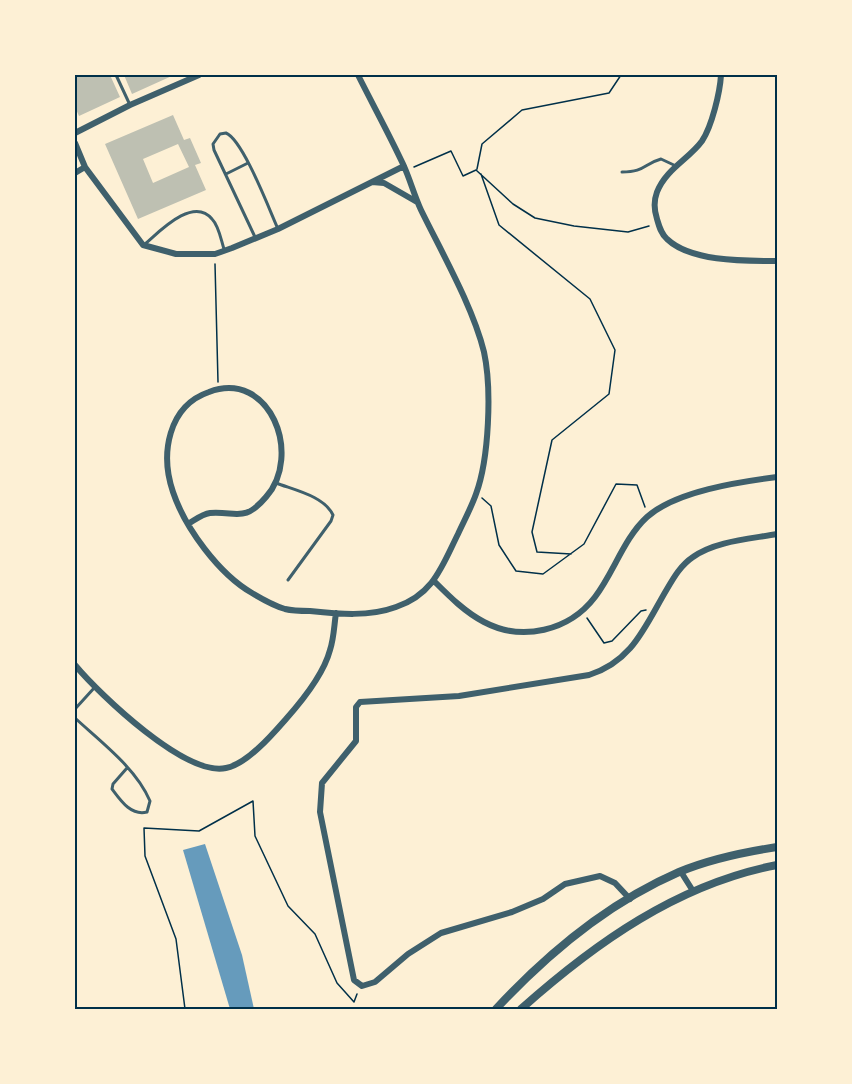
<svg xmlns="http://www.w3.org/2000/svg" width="852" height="1084" viewBox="0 0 852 1084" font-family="'Nunito Sans',sans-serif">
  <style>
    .water { fill: #669bbc }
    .building { fill: #bec0b2; fill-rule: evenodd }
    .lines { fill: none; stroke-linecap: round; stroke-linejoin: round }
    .path { stroke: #003049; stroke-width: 1.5 }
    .service { stroke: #3f606c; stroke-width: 3 }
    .minor { stroke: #3f606c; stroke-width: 6 }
    .tertiary { stroke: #3f606c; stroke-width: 8 }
    .neatline { fill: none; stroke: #003049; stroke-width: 2 }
  </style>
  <rect width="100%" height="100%" fill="#fdf0d5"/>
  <!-- water -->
  <path class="water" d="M205 844 242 955 254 1009H230L183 850Z"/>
  <!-- building -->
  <path class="building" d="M75 75H110L120 97 79 116 75 107Z
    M124 75H174L132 94Z
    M173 115 184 140 190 138 201 163 195 165 206 190 138 219 105 144ZM178 144 189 167 153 183 143 159Z"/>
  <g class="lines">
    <!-- path -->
    <path class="path" d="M414 167 451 151 463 176 476 170 513 204 535 218 574 226 628 232 649 226
      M477 169 482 144 522 110 609 93 621 75
      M481 174 499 225 590 299 615 350 609 394 552 440 532 532 537 552 571 554
      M215 264 218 382
      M482 498 491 506 499 545 516 571 543 574 584 544 616 484 637 485 645 507
      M587 618 604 643 612 641 641 611 646 610
      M185 1009 176 939 145 856 144 828 199 831 253 801 255 836 288 906 315 934 337 983 354 1002 357 994"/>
    <!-- service -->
    <path class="service" d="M116 75 130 105
      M622 172C645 172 643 164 661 159L676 166
      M226 174 248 163
      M255 237 214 150 213 144 220 134 226 133C243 140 269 209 278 229
      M145 244C159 232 193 196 212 219 219 226 221 240 224 249
      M276 483C294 490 324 496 333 515L331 521 288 580
      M75 709 95 687
      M75 718C101 742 136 768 150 801L147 812C131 816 121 801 112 789L113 784 127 768"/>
    <!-- minor -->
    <path class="minor" d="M721 75C720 92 712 126 702 141 689 159 666 169 657 192 654 200 654 210 657 219 659 226 661 234 667 239 691 262 745 261 777 261
      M75 133 130 105 199 75
      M75 143 85 167 143 245 176 254H215L232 248 278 229 404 166
      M75 173 85 167
      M372 182 384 183 417 202
      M188 524C195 520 202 514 210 513 237 511 244 523 266 497 303 455 270 369 209 392 168 406 160 454 173 492 185 528 219 574 252 593 262 599 275 606 285 609 293 611 302 611 310 611 339 614 369 617 396 607 434 594 442 566 458 534 464 521 471 508 476 494 489 459 492 389 484 352 473 307 442 253 421 210 414 195 410 179 403 164 389 134 373 105 358 75
      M435 582C450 597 465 612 484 622 522 642 569 631 595 597 614 572 624 538 647 517 676 491 739 482 777 477
      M75 665C100 695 186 777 226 768 247 764 272 735 286 719 302 701 324 673 330 650 334 638 334 626 336 613
      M681 872 693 891
      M630 899 615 883 600 876 565 884 543 899 512 912 441 933 408 954 375 982 362 986 354 980 320 812 322 783 356 741V707L360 702 459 696 589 675C633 661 645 626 667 589 674 577 681 565 693 557 715 541 750 539 777 534"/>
    <!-- tertiary -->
    <path class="tertiary" d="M496 1009C547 954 610 902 679 872 710 859 744 852 777 847
      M521 1009C595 943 678 884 777 865"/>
  </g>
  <!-- border -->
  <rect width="852" height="1084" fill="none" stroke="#fdf0d5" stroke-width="153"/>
  <rect x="76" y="76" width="700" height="932" class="neatline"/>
</svg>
